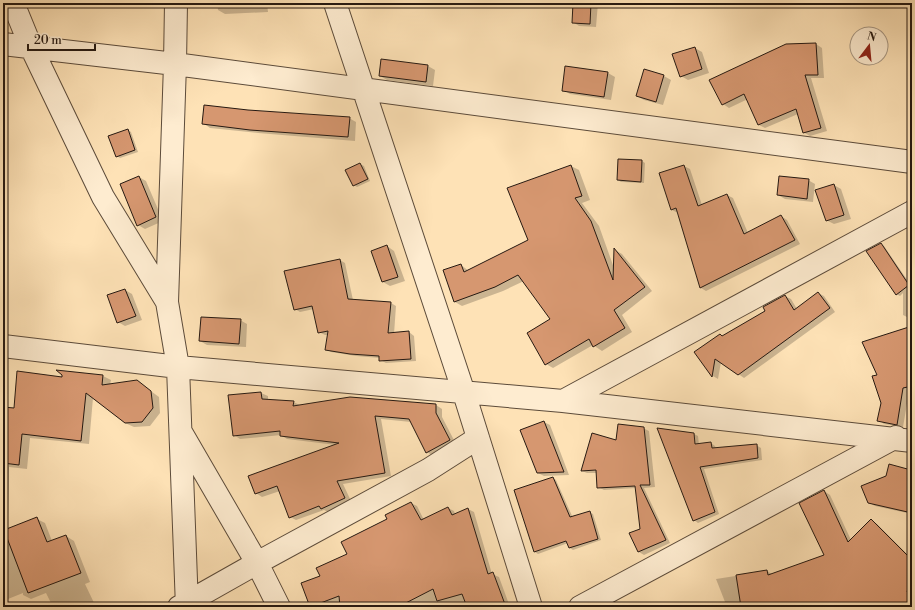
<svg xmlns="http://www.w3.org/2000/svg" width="915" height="610" viewBox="0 0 915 610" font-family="'Libre Bodoni',serif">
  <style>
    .shadow { fill: #0003 }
    .building { fill: #d69770; stroke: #261911 }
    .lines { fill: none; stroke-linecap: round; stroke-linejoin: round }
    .minor-casing { stroke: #5c4b3a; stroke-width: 24 }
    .minor { stroke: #feecd0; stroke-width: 22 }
  </style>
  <rect width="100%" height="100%" fill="#fee2b6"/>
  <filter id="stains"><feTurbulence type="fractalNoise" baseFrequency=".005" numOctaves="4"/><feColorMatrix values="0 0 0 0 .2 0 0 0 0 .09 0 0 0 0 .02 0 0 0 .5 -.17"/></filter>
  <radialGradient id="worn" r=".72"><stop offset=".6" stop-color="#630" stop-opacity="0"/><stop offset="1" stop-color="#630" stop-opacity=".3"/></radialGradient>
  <!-- shadow -->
  <path class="shadow" d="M217 3H267L268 12 225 14 218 10Z
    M574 3H598L596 27 579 26 573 22Z
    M816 44 822 48 824 78H811L827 131 810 136 803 132 798 114 765 128 759 125 748 99 729 108 723 104Z
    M695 48 702 52 709 73 688 80 681 76Z
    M428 66 435 70 433 86 387 80 380 76Z
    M566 67 608 73 615 77 611 100 570 94 563 90Z
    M645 70 664 76 671 80 663 105 644 100 637 96Z
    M248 111 349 118 356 122 355 141 258 133 210 128 203 123Z
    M128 130 131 132 138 152 120 158 117 156Z
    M619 160 642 161 645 163 644 183 621 182 618 180Z
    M360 164 364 166 370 181 357 187 354 185Z
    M571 166 579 170 590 200 582 203 599 226 614 268 615 250 622 254 652 291 622 315 632 332 602 351 593 345 553 368 546 364 552 319 524 281 503 291 462 306 455 302 461 265 469 271 529 241Z
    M684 166 690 169 702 205 727 195 733 198 748 233 781 216 787 220 800 244 706 291 701 288 678 213 672 210Z
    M139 177 146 181 163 221 145 229 138 225Z
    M808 180 815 184 813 202 785 199 778 195Z
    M834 185 841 189 851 219 834 224 826 220Z
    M881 244 884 246 912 287V285V317H907L903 315V293L900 296 896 294Z
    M387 246 394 251 405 281 390 286 383 282Z
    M340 260 345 263 353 300 391 303 396 306 394 334 409 332 414 336 416 361 386 363 380 360V358L356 356 331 352 326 349 328 335H325L319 332 314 309 300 312 295 309Z
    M3 281 6 283 7 299H3Z
    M125 290 132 294 142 320 125 326 118 322 108 296Z
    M818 293 824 296 835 312 744 378 721 362 718 379 713 376 696 352 767 312 785 296 791 299 797 309Z
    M240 320 247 324 246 347 207 345 200 341Z
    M912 327V391L909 392 903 427 884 424 879 420 882 403 879 375Z
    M60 372 103 376 111 380 110 385 137 381 159 397 160 413 150 426 134 427 125 423 93 398 89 444 30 438 27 469 9 467 8 516 3 515V409L14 410 62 378 63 374Z
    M261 393 268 396V400L293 402 300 405H436L442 409V417L456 444 433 456 427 452 411 422 381 419 391 476 343 484 351 501 328 512 324 510 296 520 290 517 280 491 262 497 256 493 336 445 287 439 281 435 240 439 234 435 230 396Z
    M544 422 550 425 569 475 544 476 538 473Z
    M643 428 649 431 655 487 644 488 670 543 644 555 639 552 631 534 641 529 636 488 604 490 598 487 597 473H587L582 471 617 441Z
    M694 434 698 436 699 445 711 443 715 446 716 449 756 445 761 448 762 460 704 469 719 514 698 523 694 520Z
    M890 465 912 472V514L875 506 868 502 887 476Z
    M553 478 556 480 573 518 589 512 593 514 601 540 573 550 570 548 568 543 538 554 535 552 515 491Z
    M824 491 830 495 851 540 871 520 877 524 909 556 912 553V607H727L716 579 767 571 772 574 825 556Z
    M411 503 417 506 424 520 448 508 454 511 455 514 468 509 474 512 492 574 499 577 510 607H311L302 584 321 576 349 555 389 520Z
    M37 519 45 523 52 541 66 536 74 541 90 582 85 584 96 607H53L46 593 31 599 23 595V593L3 601V531Z
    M694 602 701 607H670V603Z
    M616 603 620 607H609Z"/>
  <!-- building -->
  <path class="building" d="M573 3H591L590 24 572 23Z
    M816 43 818 75H805L821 128 803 133 796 109 758 125 744 94 722 105 709 80 786 44Z
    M695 47 702 69 680 77 672 54Z
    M381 59 428 65 426 82 379 76Z
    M565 66 608 72 604 97 562 91Z
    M644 69 664 75 656 102 636 96Z
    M204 105 248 110 350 117 348 137 250 130 202 124Z
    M128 129 135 150 116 157 108 136Z
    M618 159 642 160 641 182 617 180Z
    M360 163 368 179 353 186 345 170Z
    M571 165 582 196 575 198 591 221 613 280 614 248 645 287 614 310 625 328 593 347 589 339 545 365 527 333 550 319 518 275 495 287 454 302 443 270 461 264 464 272 528 240 507 188Z
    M684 165 698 206 727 194 744 234 781 215 795 240 700 288 676 208 671 210 659 173Z
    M139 176 156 217 137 226 120 184Z
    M779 176 809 179 807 199 777 195Z
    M834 184 844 215 826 221 815 190Z
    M881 243 909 285 896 295 866 251Z
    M387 245 398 277 382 282 371 251Z
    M340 259 348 299 391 302 388 333 409 331 411 359 379 361V356L350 354 325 350 328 331 318 333 312 306 294 310 284 271Z
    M125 289 136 316 117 323 107 295Z
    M818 292 830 308 738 375 715 359 712 377 694 352 720 334 722 336 765 311 763 307 785 295 794 310Z
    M201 317 241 319 239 344 199 341Z
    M912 326V386L903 388 897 425 877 421 881 403 872 376 877 375 862 342Z
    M56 370 103 375 102 385 137 380 151 391 153 408 142 422 125 423 86 393 81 441 22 434 19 465 3 463V407L14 408 17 371 62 377V375Z
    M261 392 262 399 294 401 293 406 350 397 436 404V413L450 440 426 453 409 419 375 416 385 473 337 481 345 498 321 509 319 506 289 518 277 486 255 494 248 476 339 443 280 436V431L233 436 228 395Z
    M544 421 564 472 537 473 520 430Z
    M618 424 644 427 650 485H640L666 540 638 552 629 533 640 529 635 486 597 488 596 470 581 471 592 433 616 440Z
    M657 428 694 433 695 444 711 442 712 448 757 444 758 458 700 467 715 512 693 521Z
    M889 464 911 470 908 483 912 484V513L868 503 861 486 886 476Z
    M553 477 570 517 590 511 598 539 569 548 566 541 534 552 514 490Z
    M824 490 848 542 871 519 912 560V585L907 591 912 602V607H741L736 575 767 570 768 575 824 555 799 503Z
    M411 502 421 520 448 507 452 515 468 508 488 574 493 572 506 607H467L462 594 437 601 433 589 398 607 396 603 377 607 376 604 340 607 339 596 310 607 301 583 320 576 316 568 347 554 341 542 387 519 385 515Z
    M37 517 47 542 66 535 81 573 28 593 4 530Z"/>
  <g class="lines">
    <!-- minor casing -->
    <g class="minor-casing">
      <path id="minor" d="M13 3 31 47 103 197 167 302
        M176 3 175 64 167 302 178 367 187 607
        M335 3 464 393 531 607
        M3 44 175 64 912 162
        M3 346 178 367 563 401 912 441
        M563 401 912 212
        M181 432 257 563 279 607
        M179 607 257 563 428 470 478 438
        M580 607 896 437"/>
    </g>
    <!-- minor -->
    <use href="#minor" class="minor"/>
  </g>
  <!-- margin -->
  <rect width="915" height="610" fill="none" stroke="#fee2b6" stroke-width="16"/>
  <rect x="4" y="4" width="907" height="602" fill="none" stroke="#261911" stroke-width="2"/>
  <rect x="8" y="8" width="899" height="594" fill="none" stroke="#261911"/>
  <!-- north arrow -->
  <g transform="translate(869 46) rotate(16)"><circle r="19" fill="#feecd0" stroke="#a89884"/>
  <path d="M0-3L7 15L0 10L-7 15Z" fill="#8f2418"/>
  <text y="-6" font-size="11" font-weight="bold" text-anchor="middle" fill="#261911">N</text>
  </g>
  <!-- scale -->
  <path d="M28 44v6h67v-6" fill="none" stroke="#261911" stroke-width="2"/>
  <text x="34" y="44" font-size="12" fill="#261911" stroke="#feecd0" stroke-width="3" paint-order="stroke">20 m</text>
  <rect width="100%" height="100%" filter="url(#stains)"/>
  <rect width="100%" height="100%" fill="url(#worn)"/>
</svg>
